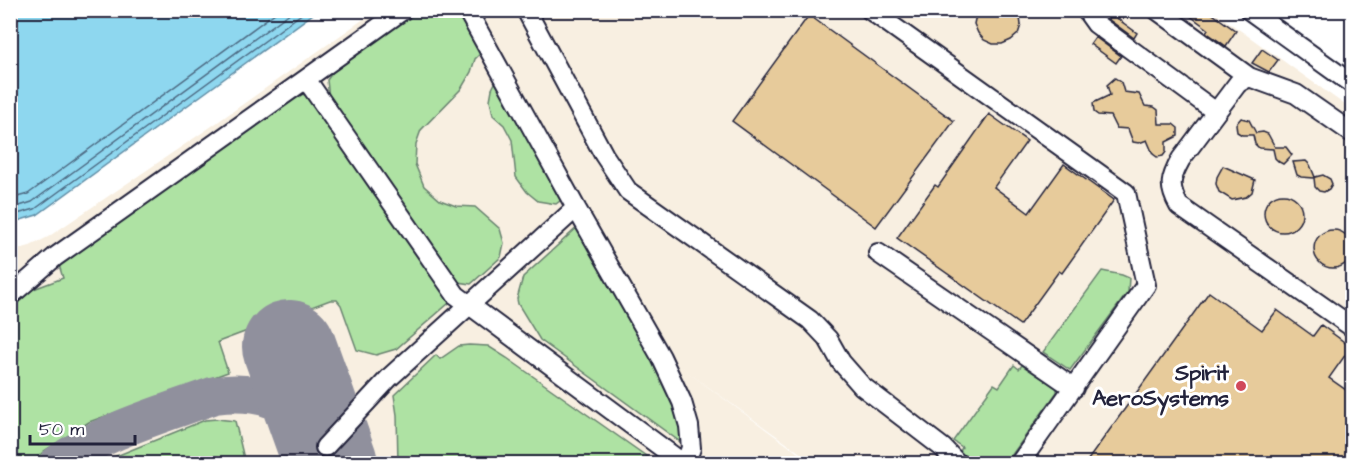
<svg xmlns="http://www.w3.org/2000/svg" width="1363" height="474" viewBox="0 0 1363 474" font-family="'Architects Daughter',sans-serif">
  <style>
    .built { fill: #f8efe1 }
    .green { fill: #aee2a3; stroke: #68826f; stroke-width: 1.5 }
    .water { fill: #8ed7ef; stroke: #638fa7; stroke-width: 1.5 }
    .lines { fill: none; stroke-linecap: round; stroke-linejoin: round }
    .shore { stroke: #4d6a83; stroke-width: 1.5 }
    .taxiway { stroke: #90909d; stroke-width: 38 }
    .runway { stroke: #90909d; stroke-width: 94 }
    .building { fill: #e7cb9b; stroke: #22223b; stroke-width: 1.5 }
    .minor-casing { stroke: #22223b; stroke-width: 22 }
    .minor { stroke: #fff; stroke-width: 18 }
    .poi-dot { fill: #d1495b; stroke: #fff; stroke-width: 2 }
    .labels { text-anchor: middle; dominant-baseline: central; stroke-width: 6; stroke-linejoin: round; paint-order: stroke }
    .poi-label { font-size: 22px; font-weight: bold; fill: #22223b; stroke: #fff; text-anchor: end }
  </style>
  <rect width="100%" height="100%" fill="#fff"/>
  <filter id="ink" filterUnits="userSpaceOnUse"><feTurbulence type="fractalNoise" baseFrequency=".0167" numOctaves="2"/><feDisplacementMap in="SourceGraphic" scale="12" xChannelSelector="R" yChannelSelector="G"/><feConvolveMatrix kernelMatrix="1 2 1 2 8 2 1 2 1" color-interpolation-filters="sRGB"/></filter>
  <g filter="url(#ink)">
    <!-- built -->
    <path class="built" d="M375 11H472L588 209 474 11H1213L1352 110V463H814L679 366 812 463 11 464V251L30 246 48 237 212 126Z"/>
    <!-- green -->
    <path class="green" d="M415 11H463L483 51 475 59 471 72 461 89 421 130 416 144 415 164 424 186 440 200 456 206 475 207 500 229 504 243 501 257 471 284 458 282 451 278 329 98 327 80 335 69Z
      M499 75 565 197 556 204 538 201 527 192 516 177 512 140 504 125 493 115 490 100 492 89Z
      M296 93 310 96 429 266 449 303 396 349 376 355 357 350 341 305 337 300H330L218 342 228 372 89 422 44 451 32 463H12L11 459V303L23 293 63 278 59 265Z
      M580 225 664 369 685 436 679 441 540 340 518 304 517 299 523 277Z
      M1102 271 1122 275 1129 278 1128 292 1070 370 1043 352Z
      M469 345 488 346 507 358 656 463H398L397 415 394 395 436 355 440 359 459 346Z
      M1014 365 1019 369 1022 365 1057 388V392L1006 463H976L960 452 962 447 953 441 994 384 999 387Z
      M217 419 235 421 245 463H99L205 420Z"/>
    <!-- water -->
    <path class="water" d="M11 10H317V11L37 215 11 223Z"/>
    <g class="lines">
      <!-- shore -->
      <path class="shore" d="M10 199 28 194 279 10
        M10 209 32 202 294 10
        M10 216 35 209 307 10"/>
      <!-- taxiway -->
      <path class="taxiway" d="M58 464C101 431 164 414 215 395 269 388 294 405 325 447"/>
      <!-- runway -->
      <path class="runway" d="M289 347 331 464"/>
    </g>
    <!-- building -->
    <path class="building" d="M977 10H1019L1021 25 1018 34 1011 40 1002 44H993L984 40 978 33 974 24Z
      M1182 10H1207L1236 31 1226 46 1206 32 1208 29Z
      M1111 14 1137 33 1134 38 1108 19Z
      M809 15 954 121 876 227 732 121Z
      M1095 37 1121 56 1116 63 1090 44Z
      M1262 49 1278 60 1269 72 1252 63Z
      M1115 78 1121 82 1124 92 1139 94 1145 106 1154 107 1158 110 1159 124H1173L1178 128V136L1166 142V152L1163 156 1157 157 1153 154 1147 140 1139 143 1133 142 1128 129 1116 128 1110 116 1098 115 1094 112 1093 103 1110 95 1107 85Z
      M989 114 1027 141 994 187 1029 213 1064 164 1114 200 1062 273 1059 271 1020 325 897 238 935 185 938 187Z
      M1241 118 1249 120 1256 133 1263 132 1268 134 1275 147H1286L1292 155 1283 164 1279 162 1275 158 1273 149 1259 148 1255 144 1253 135H1242L1237 132 1236 124Z
      M1306 161 1310 165 1315 177 1323 175 1330 179 1332 184 1329 189 1324 192 1319 191 1315 187 1314 178 1301 177 1297 175 1293 162Z
      M1223 166 1255 180 1252 192 1246 197 1232 200 1219 192 1216 184 1217 177Z
      M1264 213a19 19 0 1 1 38 0a19 19 0 1 1-38 0Z
      M1314 249a19 19 0 1 1 38 0a19 19 0 1 1-38 0Z
      M1209 292 1262 330 1277 310 1313 336 1321 325 1351 347 1329 378 1353 395V464H1085Z"/>
    <g class="lines">
      <!-- minor casing -->
      <g class="minor-casing">
        <path id="minor" d="M403 10 306 79 456 295 684 464
          M467 10 576 208 661 357 682 402 689 426 691 448 685 464
          M526 10 604 155 628 191 810 320 828 339 841 362 862 386 943 448 958 464
          M870 10 1126 193 1146 285 1019 464
          M1086 10 1096 24 1216 112
          M1157 10 1249 77 1296 94 1352 133
          M1249 10 1352 84
          M1249 77 1238 83 1181 159C1170 179 1168 186 1179 206L1352 327
          M878 253 1074 388
          M10 296 55 257 306 79
          M325 447 390 377 576 208"/>
      </g>
      <!-- minor -->
      <use href="#minor" class="minor"/>
    </g>
  </g>
  <!-- markers -->
  <circle class="poi-dot" cx="1241" cy="386" r="6"/>
  <g class="labels">
    <!-- poi labels -->
    <g class="poi-label">
      <text x="1229" y="373">Spirit<tspan x="1229" dy="25">AeroSystems</tspan></text>
    </g>
  </g>
  <!-- margin -->
  <rect width="1363" height="474" fill="none" stroke="#fff" stroke-width="36"/>
  <rect x="18" y="18" width="1327" height="438" fill="none" stroke="#22223b" stroke-width="2" filter="url(#ink)"/>
  <!-- scale -->
  <path d="M30 435v9h105v-9" fill="none" stroke="#22223b" stroke-width="3"/>
  <text x="39" y="435" font-size="18" fill="#22223b" stroke="#ffffff" stroke-width="4.5" paint-order="stroke">50 m</text>
</svg>
